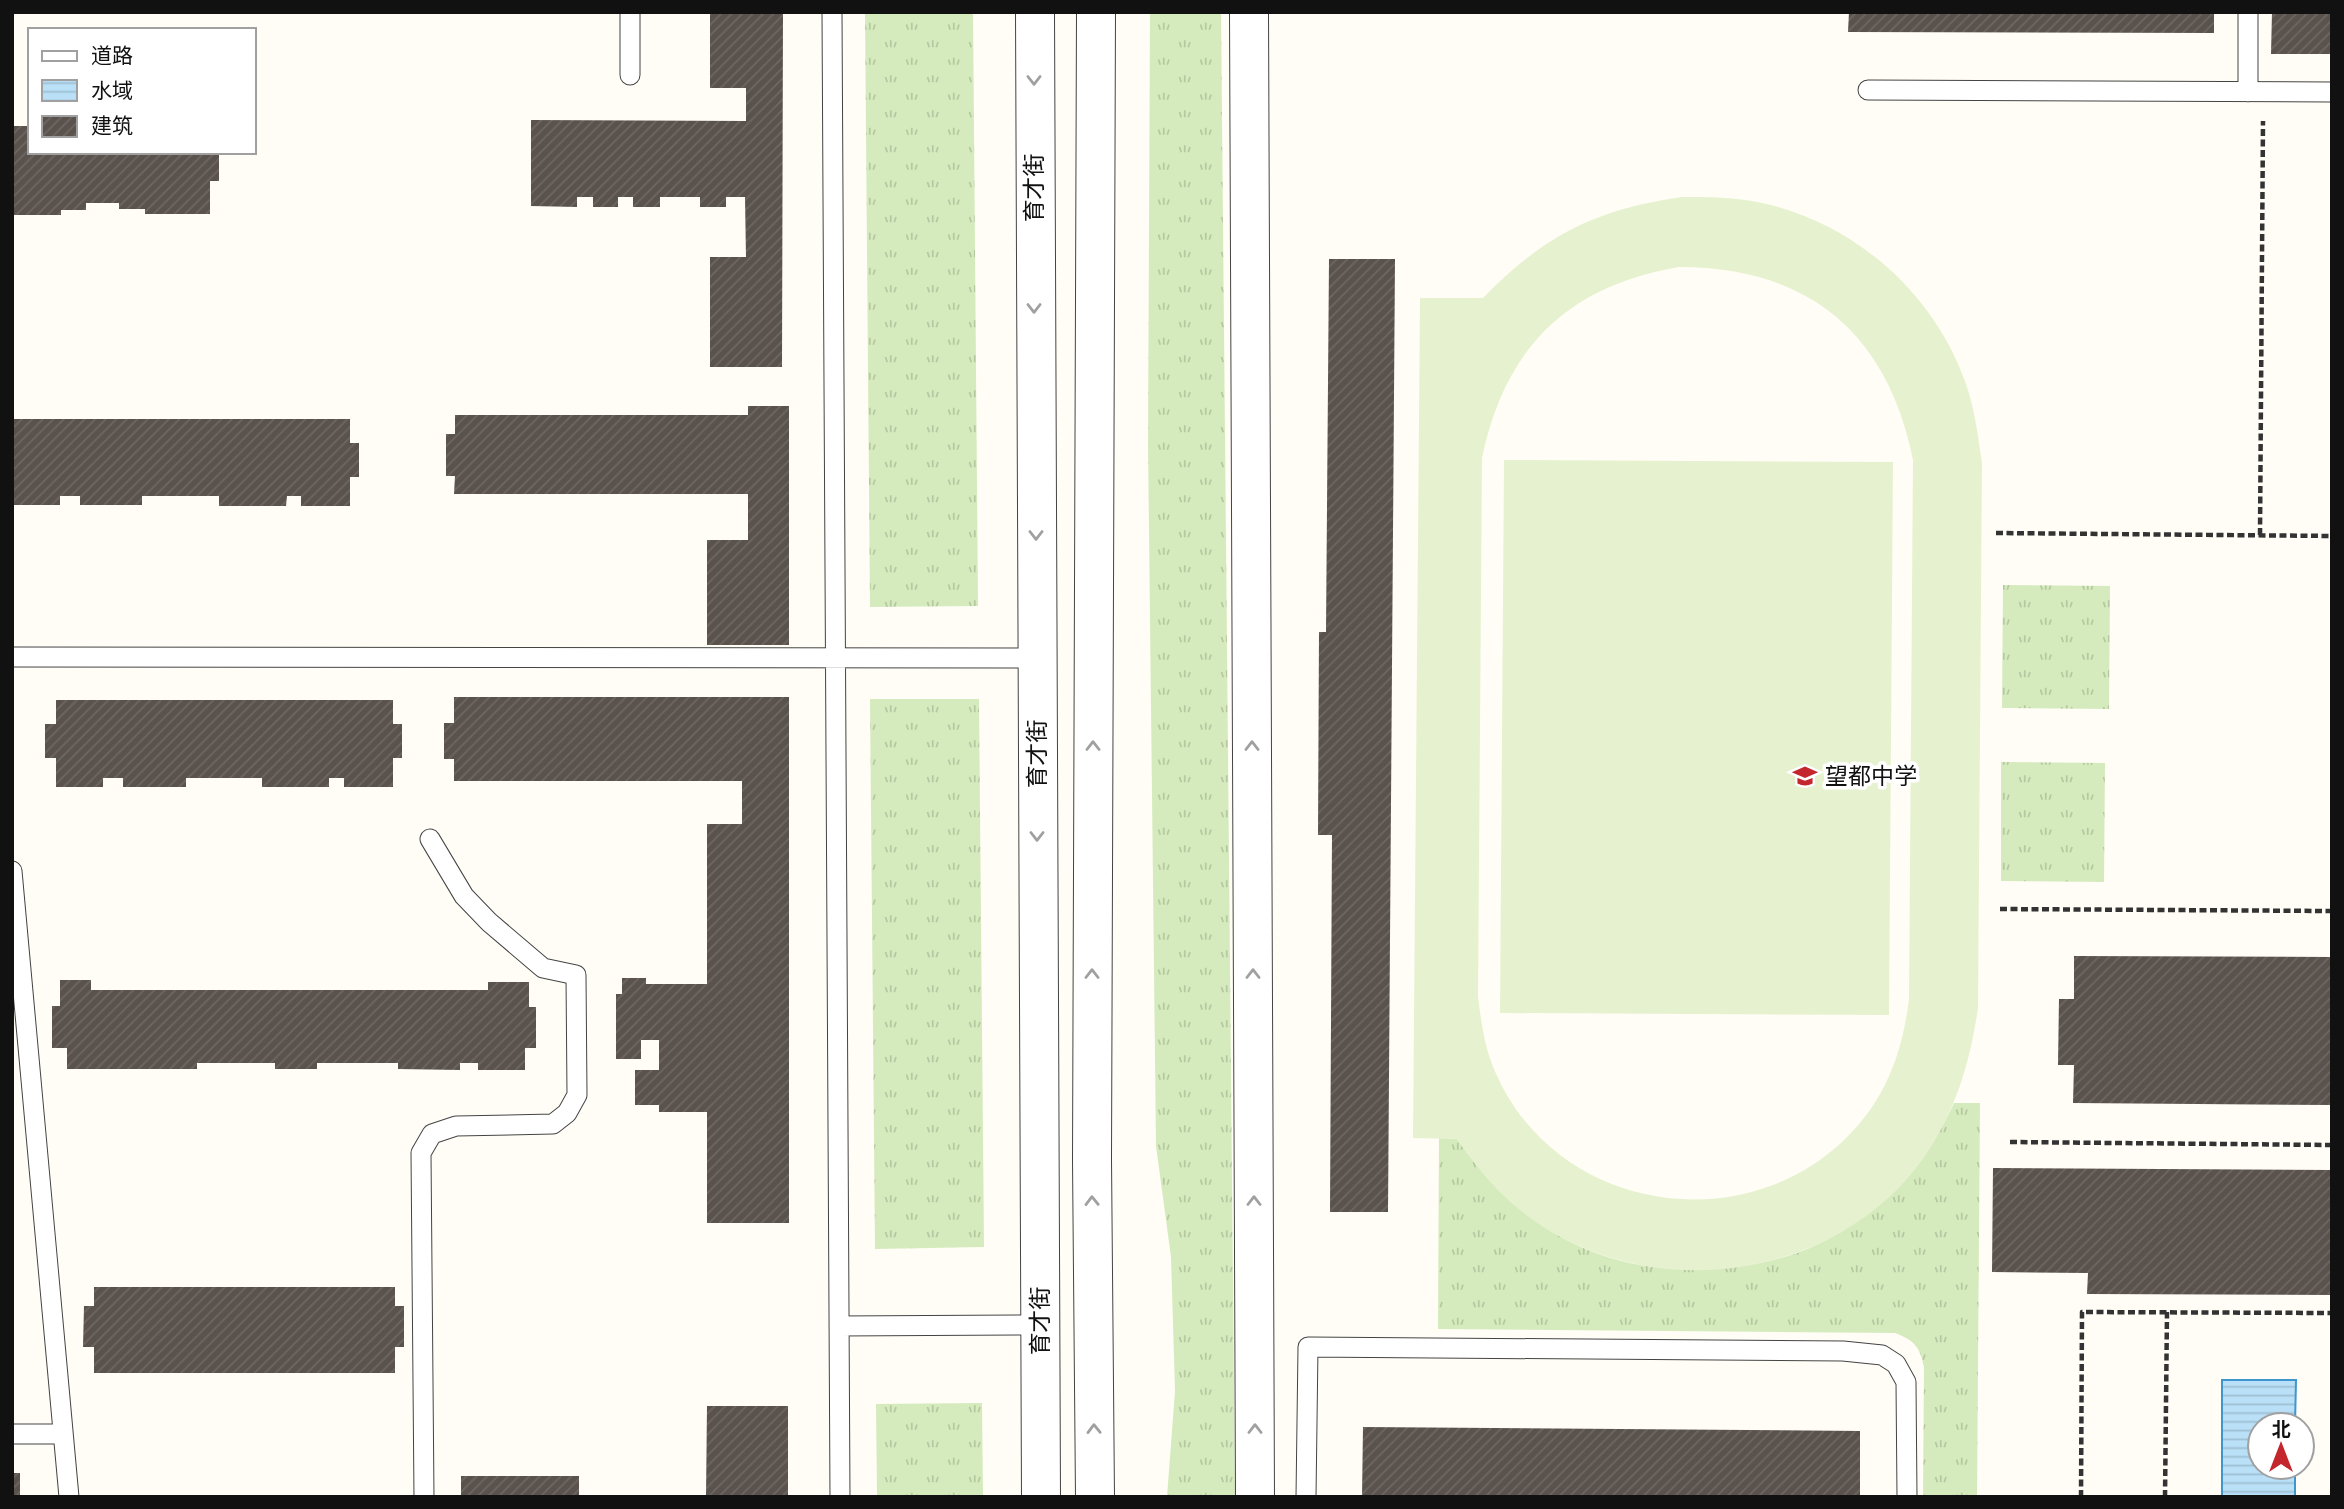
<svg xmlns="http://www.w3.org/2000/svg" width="2344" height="1509" viewBox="0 0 2344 1509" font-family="'Zilla Slab','Noto Sans SC',serif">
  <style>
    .grass { fill: url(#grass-tufts) }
    .pitch { fill: #e6f2cf; fill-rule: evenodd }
    .water { fill: url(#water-rules); stroke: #3f96cf; stroke-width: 2 }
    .building { fill: url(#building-hatch) }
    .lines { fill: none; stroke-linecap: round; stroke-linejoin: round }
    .service-casing { stroke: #444; stroke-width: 21 }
    .minor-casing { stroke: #444; stroke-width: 40 }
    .tertiary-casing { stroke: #444; stroke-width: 40 }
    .path { stroke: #333; stroke-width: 4.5; stroke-dasharray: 7 3.5; stroke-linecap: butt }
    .service { stroke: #fff; stroke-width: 19 }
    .minor { stroke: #fff; stroke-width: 38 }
    .tertiary { stroke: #fff; stroke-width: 38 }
    .oneway { stroke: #a0a0a0 }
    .labels { text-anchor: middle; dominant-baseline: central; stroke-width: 7; stroke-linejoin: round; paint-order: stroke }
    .street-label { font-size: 23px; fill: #111; stroke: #fff }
    .poi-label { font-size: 23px; fill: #111; stroke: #fff; text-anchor: start }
  </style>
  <defs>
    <pattern id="grass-tufts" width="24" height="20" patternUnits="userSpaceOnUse" patternTransform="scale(1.75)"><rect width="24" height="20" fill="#d5ebbd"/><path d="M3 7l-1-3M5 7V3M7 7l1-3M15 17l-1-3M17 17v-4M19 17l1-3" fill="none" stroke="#b6c8a1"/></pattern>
    <pattern id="water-rules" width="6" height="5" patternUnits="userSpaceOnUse" patternTransform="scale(1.75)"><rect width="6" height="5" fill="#b9e0f7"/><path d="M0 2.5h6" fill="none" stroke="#9ebfd3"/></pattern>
    <pattern id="building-hatch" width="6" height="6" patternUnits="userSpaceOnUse" patternTransform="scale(1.75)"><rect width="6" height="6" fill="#5a524d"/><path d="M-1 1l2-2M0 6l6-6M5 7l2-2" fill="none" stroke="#6d6662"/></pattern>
  </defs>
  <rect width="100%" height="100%" fill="#fffdf5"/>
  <!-- grass -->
  <path class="grass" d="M865 12H973L978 606 870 607Z
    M1150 12H1221L1235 1497H1167L1175 1391 1171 1257 1156 1146 1148 443Z
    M2003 585 2110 586 2109 709 2002 708Z
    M870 699H979L984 1247 875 1249Z
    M2001 762 2105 763 2104 882 2001 881Z
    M1954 1103H1980L1977 1497H1923L1924 1367C1920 1347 1914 1340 1895 1333L1438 1329 1439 1138 1457 1139C1522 1231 1604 1277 1718 1268 1758 1265 1794 1258 1830 1238 1846 1230 1861 1213 1874 1201 1913 1167 1932 1151 1954 1103Z
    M982 1403 983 1497H877L876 1404Z"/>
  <!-- pitch -->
  <path class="pitch" d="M1682 197C1708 197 1735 197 1762 203 1855 223 1935 294 1966 384 1975 410 1978 436 1982 463L1978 1008C1970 1062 1956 1110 1925 1156 1831 1291 1622 1309 1504 1196 1486 1179 1471 1159 1457 1139L1413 1138 1420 298H1483C1543 236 1596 209 1682 197ZM1679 267C1809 267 1888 334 1913 460L1909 1000C1904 1037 1895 1072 1874 1104 1779 1247 1555 1226 1492 1064 1484 1043 1481 1020 1478 997L1482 458C1505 347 1568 286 1679 267Z
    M1504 460 1893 462 1889 1015 1500 1013Z"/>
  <!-- water -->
  <path class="water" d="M2222 1380H2296L2295 1425H2260V1467H2295V1497H2222Z"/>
  <!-- building -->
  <path class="building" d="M710 12H783L782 367H710V257H746L745 197H726V207H700V197H660V207H633V197H618V207H593V197H577V207L531 206V120L746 121V88H710Z
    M1849 12H2214V33L1848 32Z
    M2272 12H2332V54H2271Z
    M12 126H30V152H219V181H210V214H145V209H119V203H86V210H61V215H12Z
    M1329 259H1395L1388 1212H1330L1332 835H1318L1319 632H1326Z
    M748 406H789V645H707V540H748V494H454L455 476H446V434H455V415H748Z
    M13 419H350V443H359V477H350V506H301V496H287L286 506H219V496H142V505H80V496H60V505H13Z
    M454 697H789V1223H707V1112H659V1105H635V1070H659V1040H641V1059H616V994H622V978H646V984H707V824H742V781H454V759H444V723H454Z
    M56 700H393V724H402V758H393V787H344V778H329V787H262V778H186V787H123V778H103V787H56V758H45V724H56Z
    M2074 956 2332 957V1105L2073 1103 2074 1065H2058L2059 999H2074Z
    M60 980H91V990H488V982H529V1007H536V1048H525V1070H478V1063H460V1070L398 1069V1063H317V1069H275V1063H197V1069H67V1048H52V1006H60Z
    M1993 1168 2332 1170V1295L2087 1294 2088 1273 1992 1272Z
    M94 1287H395V1306H404V1347H395V1373H94V1347H83L84 1306H94Z
    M707 1406H788V1497H706Z
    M1363 1427 1860 1431V1497H1362Z
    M12 1473H20V1497H12Z
    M461 1476H579V1497H461Z"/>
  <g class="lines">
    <!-- service casing -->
    <g class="service-casing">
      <path id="service" d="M630 12V75
        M832 12 840 1497
        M1868 90 2332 92
        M2248 92V12
        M12 657 1036 658
        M12 871 69 1497
        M839 1326 1040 1325
        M12 1434H63
        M424 1497 421 1153 432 1134 456 1126 553 1124 567 1113 577 1095 576 975 543 968 489 922 464 896 430 839
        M1306 1497 1308 1347 1843 1351 1882 1355 1896 1364 1906 1382 1907 1497"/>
    </g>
    <!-- minor casing -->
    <g class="minor-casing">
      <path id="minor" d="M1249 12 1255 1497"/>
    </g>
    <!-- tertiary casing -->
    <g class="tertiary-casing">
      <path id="tertiary" d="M1035 12 1041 1497
        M1095 1497 1092 1160 1096 12"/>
    </g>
    <!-- path -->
    <path class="path" d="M1996 533 2332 536
      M2260 535 2263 121
      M2000 909 2332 911
      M2010 1142 2332 1145
      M2081 1497 2082 1312 2332 1313
      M2165 1497 2167 1312"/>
    <!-- service -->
    <use href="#service" class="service"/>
    <!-- minor -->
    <use href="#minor" class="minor"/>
    <!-- tertiary -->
    <use href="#tertiary" class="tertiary"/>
  </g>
  <!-- one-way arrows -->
  <defs><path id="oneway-chevron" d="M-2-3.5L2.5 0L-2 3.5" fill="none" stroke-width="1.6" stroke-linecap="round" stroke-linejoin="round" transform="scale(1.75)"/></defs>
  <g class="oneway">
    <use href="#oneway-chevron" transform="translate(1034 80) rotate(90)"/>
    <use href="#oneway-chevron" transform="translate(1034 308) rotate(90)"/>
    <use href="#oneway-chevron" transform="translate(1036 535) rotate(90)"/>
    <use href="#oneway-chevron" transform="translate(1093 746) rotate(-90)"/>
    <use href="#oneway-chevron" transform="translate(1252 746) rotate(-90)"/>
    <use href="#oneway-chevron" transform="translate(1037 836) rotate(90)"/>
    <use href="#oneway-chevron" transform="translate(1092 974) rotate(-90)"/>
    <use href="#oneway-chevron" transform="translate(1253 974) rotate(-90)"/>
    <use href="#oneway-chevron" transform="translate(1092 1201) rotate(-91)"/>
    <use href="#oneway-chevron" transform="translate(1254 1201) rotate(-90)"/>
    <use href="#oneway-chevron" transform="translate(1094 1429) rotate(-91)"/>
    <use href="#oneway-chevron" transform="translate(1255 1429) rotate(-90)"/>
  </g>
  <!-- icons -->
  <defs>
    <g id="school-bare" transform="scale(1.89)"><path d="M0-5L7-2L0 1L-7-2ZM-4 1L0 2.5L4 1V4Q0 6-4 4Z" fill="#c4262e" stroke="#fff" stroke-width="2.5" paint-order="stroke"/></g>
  </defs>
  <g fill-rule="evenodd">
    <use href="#school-bare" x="1805" y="776"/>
  </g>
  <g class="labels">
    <!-- street labels -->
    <g class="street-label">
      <text transform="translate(1034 188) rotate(-90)">育才街</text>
      <text transform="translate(1037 754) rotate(-90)">育才街</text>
      <text transform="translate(1040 1321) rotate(-90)">育才街</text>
    </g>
    <!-- poi labels -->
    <g class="poi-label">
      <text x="1825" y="776">望都中学</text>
    </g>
  </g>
  <!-- border -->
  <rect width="2344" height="1509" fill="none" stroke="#111111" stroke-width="28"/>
  <!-- legend -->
  <rect x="28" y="28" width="228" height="126" fill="#ffffff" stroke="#a0a0a0" stroke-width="2"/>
  <rect x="42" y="51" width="35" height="10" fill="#ffffff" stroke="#a0a0a0" stroke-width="2"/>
  <text x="91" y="63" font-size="21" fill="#111111">道路</text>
  <rect x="42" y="80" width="35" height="21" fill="url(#water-rules)" stroke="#a0a0a0" stroke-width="2"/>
  <text x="91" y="98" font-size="21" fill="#111111">水域</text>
  <rect x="42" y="116" width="35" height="21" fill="url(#building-hatch)" stroke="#a0a0a0" stroke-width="2"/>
  <text x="91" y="133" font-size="21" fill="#111111">建筑</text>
  <!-- north arrow -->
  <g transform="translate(2281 1446)"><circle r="33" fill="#ffffff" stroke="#a0a0a0" stroke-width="2"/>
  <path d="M0-5L12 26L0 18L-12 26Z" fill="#c4262e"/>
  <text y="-10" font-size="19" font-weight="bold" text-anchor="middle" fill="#111111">北</text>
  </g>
</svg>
